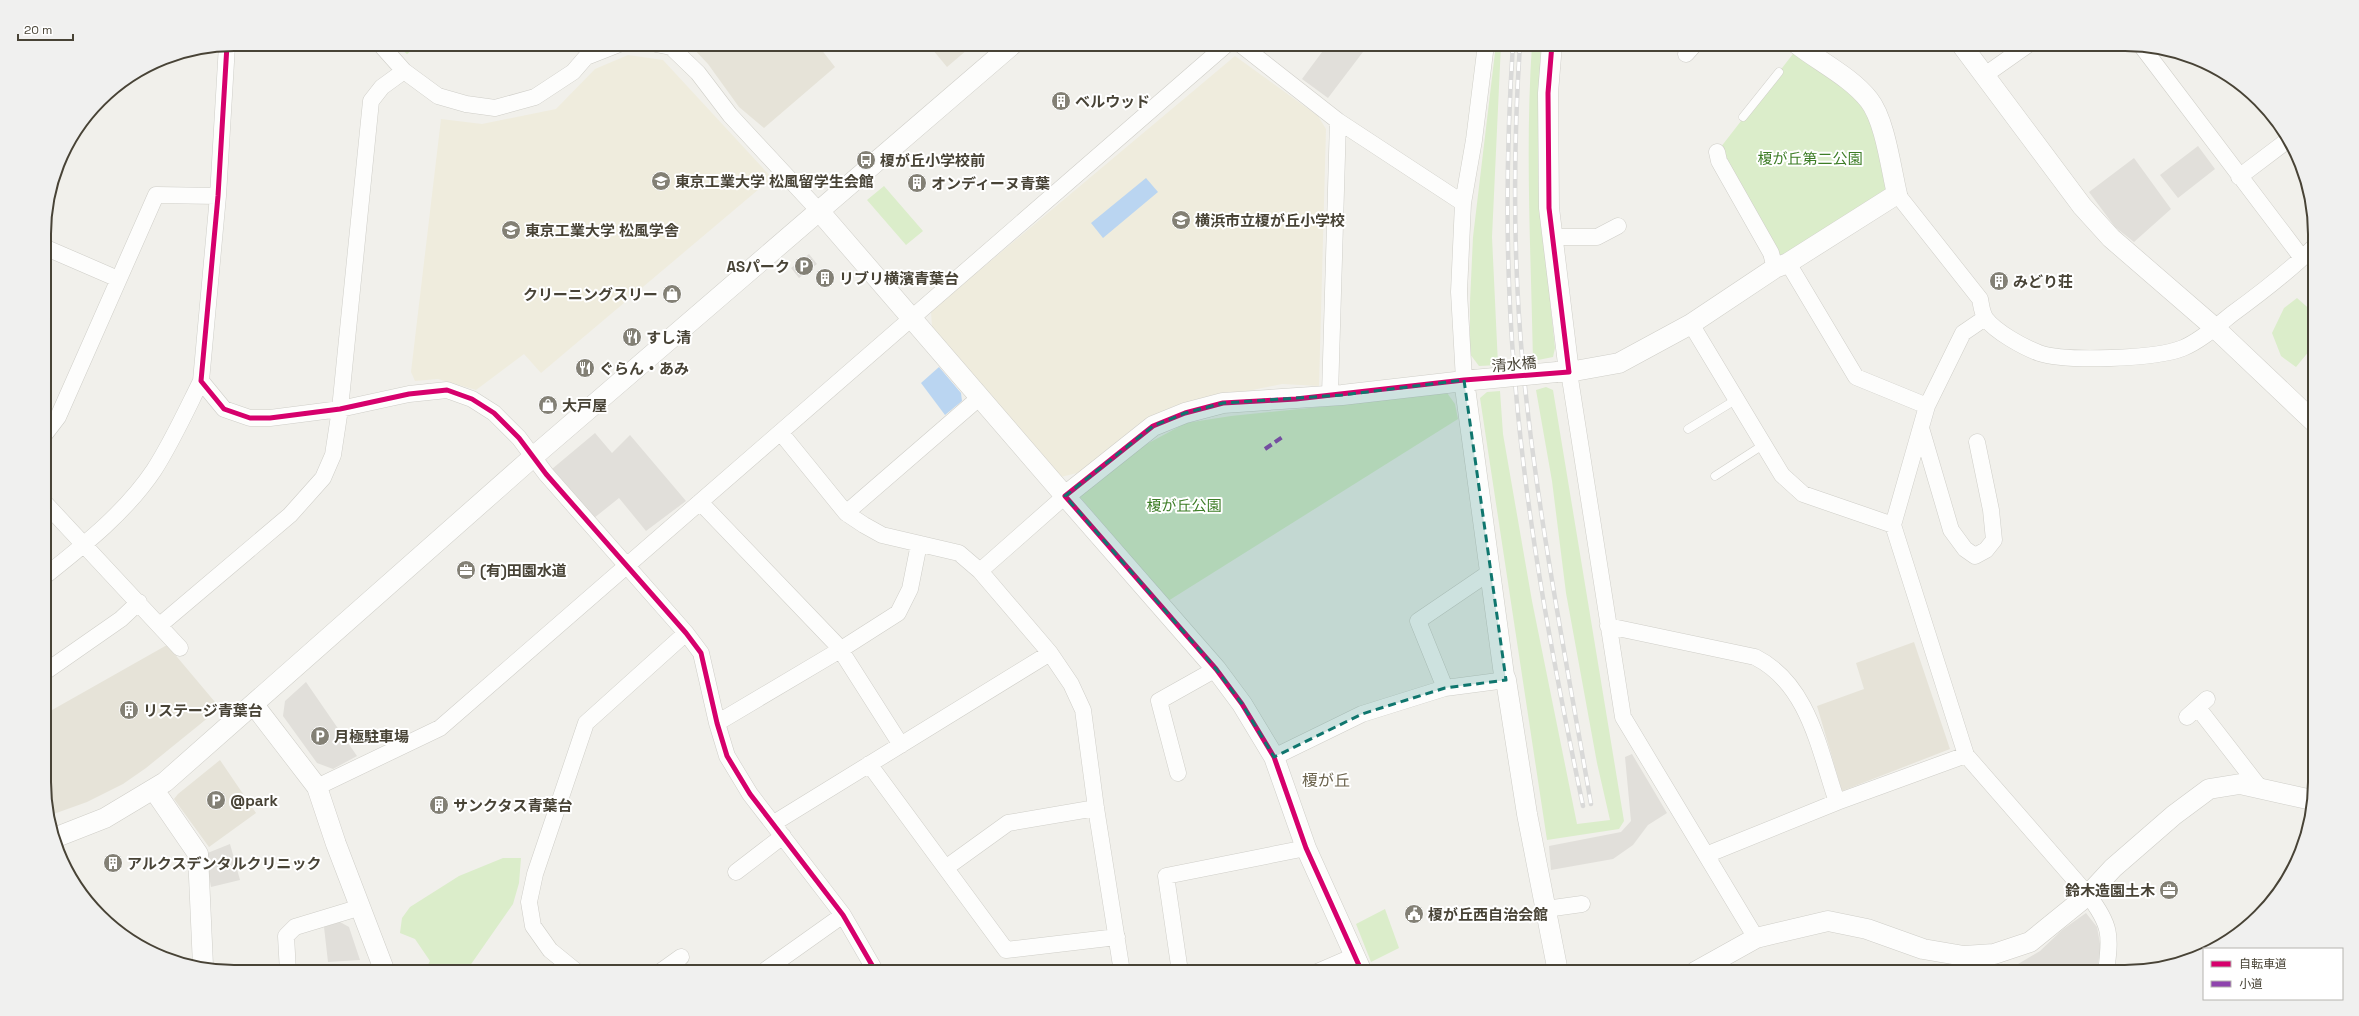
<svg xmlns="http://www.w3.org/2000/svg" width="2359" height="1016" viewBox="0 0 2359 1016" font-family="'Space Grotesk','Noto Sans JP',sans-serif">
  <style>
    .residential { fill: #e6e3d8 }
    .education { fill: #efecdd }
    .green { fill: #dbedca }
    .parking { fill: #e1dfda }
    .water { fill: #bad5f1 }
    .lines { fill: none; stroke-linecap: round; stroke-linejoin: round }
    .service-casing { stroke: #cfcec8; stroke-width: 9 }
    .minor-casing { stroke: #cfcec8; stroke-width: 17 }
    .tertiary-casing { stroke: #cfcec8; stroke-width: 21 }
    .service { stroke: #fdfdfc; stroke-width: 8 }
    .minor { stroke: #fdfdfc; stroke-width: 16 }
    .tertiary { stroke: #fdfdfc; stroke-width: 20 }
    .rail-casing { stroke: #d9d9d8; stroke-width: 4.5 }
    .rail { stroke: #fff; stroke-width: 3; stroke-dasharray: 9; stroke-linecap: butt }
    .tertiary-bridge-casing { stroke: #cfcec8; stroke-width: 21; stroke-linecap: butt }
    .tertiary-bridge { stroke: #fdfdfc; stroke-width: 20 }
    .quiet { stroke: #8e44ad; stroke-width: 4; stroke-dasharray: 8 4; stroke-linecap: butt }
    .cycleway-casing { stroke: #fff; stroke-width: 8 }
    .cycleway { stroke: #d6006c; stroke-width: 5 }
    .marked { fill: #0f766e; fill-opacity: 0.2; stroke: #0f766e; stroke-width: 3; stroke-dasharray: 8 5; stroke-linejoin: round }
    .labels { text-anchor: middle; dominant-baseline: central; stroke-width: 4; stroke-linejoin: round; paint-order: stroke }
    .poi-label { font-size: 15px; font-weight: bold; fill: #484336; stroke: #fff; text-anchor: start }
    .park-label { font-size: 15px; fill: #3d7d26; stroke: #fff }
    .street-label { font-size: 15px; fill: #484336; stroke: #fff }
    .neighbourhood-label { font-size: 16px; fill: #6b634d; stroke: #fff }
    .rim { fill: none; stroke: #484336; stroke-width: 2 }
  </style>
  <rect width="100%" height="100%" fill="#f1f0eb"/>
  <!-- residential -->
  <path class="residential" d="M689 44H817L835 67 764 128 739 107 708 64Z
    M928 44H974L947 67Z
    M1914 642 1950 749 1842 791 1817 706 1864 689 1856 663Z
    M167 645 220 708 146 768 123 784 87 802 48 816 46 807 45 714Z
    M220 760 256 813 209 847 174 799 178 794Z"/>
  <!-- education -->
  <path class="education" d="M628 55 663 60 772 178 541 373 524 354 476 390 438 379 415 381 411 372 441 119 482 124 556 109 595 69Z
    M1235 56 1318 116 1326 129 1319 386 1282 384 1174 406 1140 423 1081 472 1061 477 932 327 931 311Z"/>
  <!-- green -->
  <path class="green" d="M395 44H420L407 54Z
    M1496 44H1501L1492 237 1498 365 1479 366 1470 354V302L1473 237Z
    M1532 44H1541L1538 132 1539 195 1555 348 1553 357 1533 361C1531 255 1525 150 1532 44Z
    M1796 50 1870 101 1897 194 1788 263 1771 253 1717 152Z
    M884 186 923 231 906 245 867 200Z
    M2297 298 2314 313V350H2310L2296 367 2281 356 2272 333 2284 308Z
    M1546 387 1553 390 1624 821 1619 829 1547 840 1480 398 1487 392 1500 391 1503 434 1532 601 1577 824 1610 820 1597 763 1566 593 1552 481 1536 390Z
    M1445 390 1455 404 1458 419 1168 601 1080 497 1128 454 1186 423 1231 416 1368 402Z
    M503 858H521L519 883 513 904 467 970 468 972H424L430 961 415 939 400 933 402 918 410 907 459 876Z
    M1385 909 1399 948 1371 962 1356 924Z"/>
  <!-- parking -->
  <path class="parking" d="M1328 44H1369L1328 98 1302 79Z
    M2198 146 2215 169 2178 198 2160 175Z
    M2134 158 2171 209 2134 242 2115 227 2089 192Z
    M809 254 817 264 799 278 791 268Z
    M595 433 612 453 630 435 686 501 646 531 619 498 594 518 552 469Z
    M306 682 357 756 333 769 317 763 283 716 285 701Z
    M1632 754 1667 813 1648 825 1633 845 1613 859 1551 870 1549 846 1621 832 1631 821 1625 757Z
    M230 844 240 880 211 887 205 854Z
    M2086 913 2097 927 2101 949 2096 972H2014L2013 967 2040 951 2062 930Z
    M340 922 349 927 360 960 328 962 324 927Z"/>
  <!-- water -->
  <path class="water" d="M1146 178 1158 192 1103 238 1091 223Z
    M939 367 961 393 962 401 945 415 921 383Z"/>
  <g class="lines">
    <!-- service casing -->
    <g class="service-casing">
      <path id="service" d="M1743 117 1779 72
        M1688 429 1737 399
        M1715 476 1763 445"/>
    </g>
    <!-- minor casing -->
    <g class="minor-casing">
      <path id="minor" d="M380 44 404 71 438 96 466 104 495 108 535 97 573 72 586 57 619 44
        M656 44 671 47 698 73 730 115 820 212
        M1240 44 1338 121 1463 203
        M227 45 218 196 201 381 224 409 250 418H270L340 409 409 394 447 390 472 399 494 413 519 438 546 474 686 633 701 653 717 723 727 756 750 794 843 915 876 972
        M2143 48 2302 258
        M1686 54 1695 44
        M1985 75 2029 44
        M1717 152 1719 161 1771 253 1775 268
        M2239 177 2288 140
        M1897 194 1980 299C1981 304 1982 314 1986 319 1996 332 2023 347 2039 353 2065 362 2156 359 2183 348 2200 341 2217 326 2232 314 2261 293 2288 272 2314 247
        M1553 237H1597L1618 226
        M44 247 118 279
        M1788 263 1856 377 1927 406
        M1691 324 1782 475 1803 494 1893 525
        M1569 372 1623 717 1756 938
        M1464 380 1459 292 1463 203 1474 140 1486 44
        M1330 395 1338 121
        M1921 428 1951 530 1965 549 1975 556 1986 550 1994 540 1991 510 1977 442
        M781 433 846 513 864 525 882 535 959 553 980 571 1050 653 1071 684 1083 710 1096 808 1122 972
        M45 434 58 417 156 195 218 196
        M700 502 838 646 901 745
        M45 503 180 648
        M846 513 979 398
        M980 571 1065 496
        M45 576C84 545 126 512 154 470 172 442 186 411 201 381
        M160 625 290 515 323 478 333 455 340 409 371 101 382 87 404 71
        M1608 626 1755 657C1809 684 1819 750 1837 802L1706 855
        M45 672 121 619 139 602
        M1445 688 1418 621 1490 572
        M2198 708 2260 788
        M2187 717 2207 699
        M717 723 840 650 898 613 910 589 919 544
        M1966 755 1893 525 1927 406 1963 333 1985 318
        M1274 757 1362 714 1445 688 1506 680
        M869 764 1006 950 1117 937
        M1178 773 1159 701 1216 669
        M317 787 440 728 1227 44
        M1837 802 1966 755 2088 895C2111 925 2111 935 2106 972
        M774 823 1050 653
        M947 867 1008 823 1096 808
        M736 872 783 836
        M1546 909 1582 904
        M288 972 286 936 295 927 361 907
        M577 972 550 950 533 926 529 902 535 874 586 723 686 633
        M660 972 681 957
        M768 972 767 969 843 915
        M1180 972 1166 876 1306 848
        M1317 972 1354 956"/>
    </g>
    <!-- tertiary casing -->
    <g class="tertiary-casing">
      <path id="tertiary" d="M1552 44 1548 93 1549 208 1569 372H1557
        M1961 44 2082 206 2111 238 2215 328 2314 422
        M820 212 1065 496
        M1569 372 1619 363 1691 324 1775 268 1788 263 1897 194C1891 169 1885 120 1869 100 1851 77 1820 62 1797 44
        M1464 380 1504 675 1506 680 1527 814 1558 972
        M254 705 317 787 336 844 385 972
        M154 790 198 854 203 966
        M54 838 105 818 165 782 533 457 1013 44
        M1362 972 1306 848 1274 757 1242 704 1216 669 1065 496 1153 426 1185 413 1223 403 1342 395 1473 380
        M1695 972 1756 938 1828 921 1867 929 1923 949 1964 956 1994 954 2030 942 2088 895 2113 868 2174 815 2209 789 2240 784 2312 800"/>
    </g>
    <!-- service -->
    <use href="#service" class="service"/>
    <!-- minor -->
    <use href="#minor" class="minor"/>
    <!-- tertiary -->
    <use href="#tertiary" class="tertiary"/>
    <!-- rail casing -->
    <g class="rail-casing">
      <path id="rail" d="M1513 44C1506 152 1505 260 1514 368 1525 515 1553 662 1583 806
        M1520 44C1513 151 1513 260 1523 367 1537 513 1566 659 1591 804"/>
    </g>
    <!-- rail -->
    <use href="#rail" class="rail"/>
    <!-- tertiary-bridge casing -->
    <g class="tertiary-bridge-casing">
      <path id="tertiary-bridge" d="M1473 380 1557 372"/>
    </g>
    <!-- tertiary-bridge -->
    <use href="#tertiary-bridge" class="tertiary-bridge"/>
    <!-- quiet -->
    <path class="quiet" d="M1265 449 1284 436"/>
    <!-- cycleway casing -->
    <g class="cycleway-casing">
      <path id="cycleway" d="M227 45 218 196 201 381 224 409 250 418H270L340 409 409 394 447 390 472 399 494 413 519 438 546 474 686 633 701 653 717 723 727 756 750 794 843 915 876 972
        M1362 972 1306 848 1274 757 1242 704 1216 669 1065 496 1153 426 1185 413 1223 403 1296 399 1464 380 1569 372 1549 208 1548 93 1552 44"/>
    </g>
    <!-- cycleway -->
    <use href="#cycleway" class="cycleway"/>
  </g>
  <!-- marked area -->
  <path class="marked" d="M1464 380 1506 680 1445 688 1362 714 1274 757 1242 704 1216 669 1065 496 1153 426 1185 413 1223 403 1342 395Z"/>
  <!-- icons -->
  <defs>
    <g id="building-disc" transform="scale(1)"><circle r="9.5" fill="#838075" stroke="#fff"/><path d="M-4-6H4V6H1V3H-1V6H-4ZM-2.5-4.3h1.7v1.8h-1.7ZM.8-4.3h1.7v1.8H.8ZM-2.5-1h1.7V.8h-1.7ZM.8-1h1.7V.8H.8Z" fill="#fff"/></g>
    <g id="bus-disc" transform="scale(1)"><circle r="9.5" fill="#838075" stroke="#fff"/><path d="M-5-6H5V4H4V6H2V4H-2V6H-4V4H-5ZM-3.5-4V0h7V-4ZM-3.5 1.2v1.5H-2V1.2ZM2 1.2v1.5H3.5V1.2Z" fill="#fff"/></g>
    <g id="university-disc" transform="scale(1)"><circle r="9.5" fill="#838075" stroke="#fff"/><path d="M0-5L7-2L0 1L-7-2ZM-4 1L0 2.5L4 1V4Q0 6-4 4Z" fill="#fff"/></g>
    <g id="school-disc" transform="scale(1)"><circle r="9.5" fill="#838075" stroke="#fff"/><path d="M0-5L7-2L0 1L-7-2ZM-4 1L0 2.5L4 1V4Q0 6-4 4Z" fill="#fff"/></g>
    <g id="parking-disc" transform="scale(1)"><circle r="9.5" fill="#838075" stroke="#fff"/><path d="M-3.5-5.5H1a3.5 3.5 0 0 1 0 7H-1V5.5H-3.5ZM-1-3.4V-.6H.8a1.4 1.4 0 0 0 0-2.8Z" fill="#fff"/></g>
    <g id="shop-disc" transform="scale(1)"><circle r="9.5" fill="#838075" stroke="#fff"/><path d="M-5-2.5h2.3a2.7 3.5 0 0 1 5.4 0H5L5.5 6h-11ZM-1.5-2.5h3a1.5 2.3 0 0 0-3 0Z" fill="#fff"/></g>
    <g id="restaurant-disc" transform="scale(1)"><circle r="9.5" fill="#838075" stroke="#fff"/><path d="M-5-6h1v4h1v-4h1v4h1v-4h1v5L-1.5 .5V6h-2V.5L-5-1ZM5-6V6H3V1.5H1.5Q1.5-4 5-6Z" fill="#fff"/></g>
    <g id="office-disc" transform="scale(1)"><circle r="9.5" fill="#838075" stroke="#fff"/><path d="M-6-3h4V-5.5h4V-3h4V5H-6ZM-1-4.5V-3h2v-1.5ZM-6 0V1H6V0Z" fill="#fff"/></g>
    <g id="civic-disc" transform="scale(1)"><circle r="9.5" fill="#838075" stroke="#fff"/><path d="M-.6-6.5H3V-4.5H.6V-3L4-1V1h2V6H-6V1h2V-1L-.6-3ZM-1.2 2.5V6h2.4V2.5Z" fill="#fff"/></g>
  </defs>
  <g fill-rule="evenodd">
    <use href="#building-disc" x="1061" y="101"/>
    <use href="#bus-disc" x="866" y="160"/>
    <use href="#university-disc" x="661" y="181"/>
    <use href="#building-disc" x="917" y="183"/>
    <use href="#school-disc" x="1181" y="220"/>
    <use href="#university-disc" x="511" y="230"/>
    <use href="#parking-disc" x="804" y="266"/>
    <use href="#building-disc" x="825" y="278"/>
    <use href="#building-disc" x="1999" y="281"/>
    <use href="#shop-disc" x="672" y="294"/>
    <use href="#restaurant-disc" x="632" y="337"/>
    <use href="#restaurant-disc" x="585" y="368"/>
    <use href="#shop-disc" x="548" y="405"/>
    <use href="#office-disc" x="466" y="570"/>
    <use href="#building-disc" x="129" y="710"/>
    <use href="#parking-disc" x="320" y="736"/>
    <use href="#parking-disc" x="216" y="800"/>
    <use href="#building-disc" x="439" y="805"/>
    <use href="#building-disc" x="113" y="863"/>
    <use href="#office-disc" x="2169" y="890"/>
    <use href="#civic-disc" x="1414" y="914"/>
  </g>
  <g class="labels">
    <!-- poi labels -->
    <g class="poi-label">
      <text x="1075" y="101">ベルウッド</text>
      <text x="880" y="160">榎が丘小学校前</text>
      <text x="675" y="181">東京工業大学 松風留学生会館</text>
      <text x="931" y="183">オンディーヌ青葉</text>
      <text x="1195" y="220">横浜市立榎が丘小学校</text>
      <text x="525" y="230">東京工業大学 松風学舎</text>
      <text x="790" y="266" text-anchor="end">ASパーク</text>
      <text x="839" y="278">リブリ横濱青葉台</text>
      <text x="2013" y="281">みどり荘</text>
      <text x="658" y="294" text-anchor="end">クリーニングスリー</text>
      <text x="646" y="337">すし清</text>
      <text x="599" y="368">ぐらん・あみ</text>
      <text x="562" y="405">大戸屋</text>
      <text x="480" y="570">(有)田園水道</text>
      <text x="143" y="710">リステージ青葉台</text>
      <text x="334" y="736">月極駐車場</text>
      <text x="230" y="800">@park</text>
      <text x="453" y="805">サンクタス青葉台</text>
      <text x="127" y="863">アルクスデンタルクリニック</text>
      <text x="2155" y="890" text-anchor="end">鈴木造園土木</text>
      <text x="1428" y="914">榎が丘西自治会館</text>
    </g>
    <!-- park labels -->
    <g class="park-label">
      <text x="1810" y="158">榎が丘第二公園</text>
      <text x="1184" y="505">榎が丘公園</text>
    </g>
    <!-- street labels -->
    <g class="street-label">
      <text transform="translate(1514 364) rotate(-5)">清水橋</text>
    </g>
    <!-- neighbourhood labels -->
    <g class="neighbourhood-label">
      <text x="1326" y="780">榎が丘</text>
    </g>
  </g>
  <!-- crop -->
  <path d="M0 0H2359V1016H0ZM234 51H2125A183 183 0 0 1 2308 234V782A183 183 0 0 1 2125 965H234A183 183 0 0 1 51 782V234A183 183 0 0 1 234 51Z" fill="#f0f0ef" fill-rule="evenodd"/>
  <path class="rim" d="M234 51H2125A183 183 0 0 1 2308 234V782A183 183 0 0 1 2125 965H234A183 183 0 0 1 51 782V234A183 183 0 0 1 234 51Z"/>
  <!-- legend -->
  <rect x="2203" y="948" width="140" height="52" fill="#ffffff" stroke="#b6b4af"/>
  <rect x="2211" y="961" width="20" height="6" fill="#d6006c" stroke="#b6b4af"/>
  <text x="2239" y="968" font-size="12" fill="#484336">自転車道</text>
  <rect x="2211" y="981" width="20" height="6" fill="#8e44ad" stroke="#b6b4af"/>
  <text x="2239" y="988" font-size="12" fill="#484336">小道</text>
  <!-- scale -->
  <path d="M18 34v6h55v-6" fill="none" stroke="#484336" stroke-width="2"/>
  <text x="24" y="34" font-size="12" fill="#484336" stroke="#ffffff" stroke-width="3" paint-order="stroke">20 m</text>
</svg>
